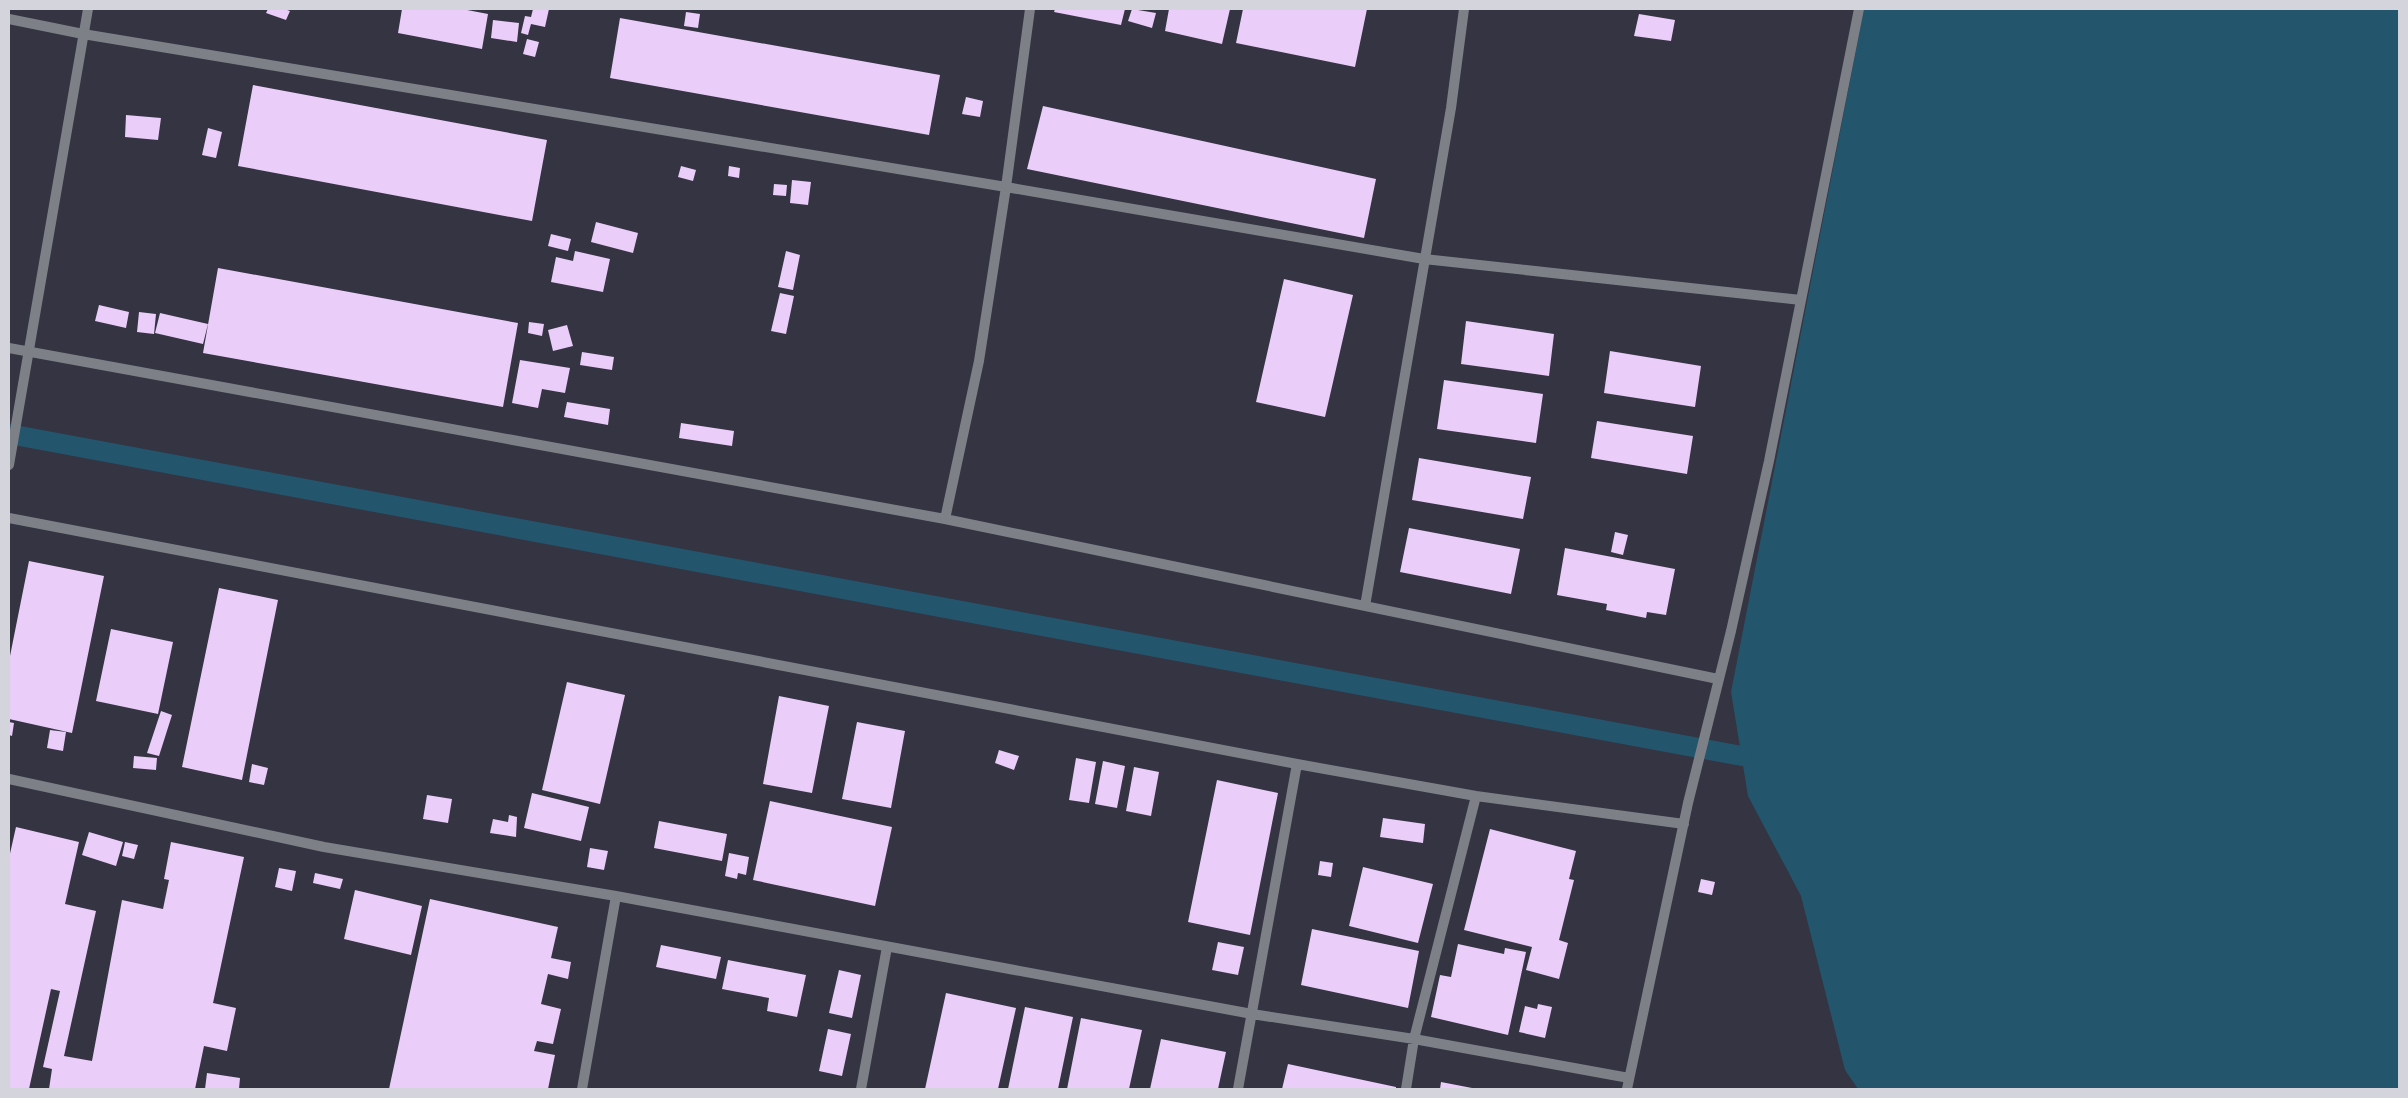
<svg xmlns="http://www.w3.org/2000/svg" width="2408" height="1098" viewBox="0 0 2408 1098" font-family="Lato,sans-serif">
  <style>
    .water { fill: #23556c }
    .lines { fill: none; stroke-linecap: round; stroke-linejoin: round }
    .canal { stroke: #23556c; stroke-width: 20 }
    .building { fill: #eacdf8 }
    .minor { stroke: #7d8187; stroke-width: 10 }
    .tertiary { stroke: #7d8187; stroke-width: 10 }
  </style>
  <rect width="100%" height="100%" fill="#353442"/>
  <!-- water -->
  <path class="water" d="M1864 9H2399V1089H1858L1845 1070 1801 896 1748 796 1731 692Z"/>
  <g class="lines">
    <!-- canal -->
    <path class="canal" d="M9 434 1742 756"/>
  </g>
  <!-- building -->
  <path class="building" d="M268 9H284L290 11 286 20 266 13Z
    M402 9H462L488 14 482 49 398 33Z
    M533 9H549L545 27 531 24 528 35 521 33 525 16 531 17Z
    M1055 9H1125L1121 25 1054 12Z
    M1132 9 1156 13 1152 28 1128 21Z
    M1169 9H1230L1222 44 1165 31Z
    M1243 9H1367L1355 67 1236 43Z
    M686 12 700 14 698 28 684 26Z
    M1639 14 1675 20 1671 41 1634 36Z
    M620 18 940 75 929 135 610 78Z
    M493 20 519 23 517 42 491 38Z
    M527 39 539 42 535 57 523 54Z
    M253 85 547 140 532 221 238 166Z
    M966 97 983 101 980 117 962 114Z
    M1043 106 1376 179 1364 238 1027 169Z
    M126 115 161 118 158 140 125 137Z
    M208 128 222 132 216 158 202 155Z
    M681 166 696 170 693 181 678 177Z
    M729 166 740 168 739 178 728 176Z
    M792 180 811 182 808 205 790 203Z
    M774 184 787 185 786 196 773 195Z
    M596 222 638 233 633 253 591 242Z
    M551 234 571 239 568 251 548 246Z
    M575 251 610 259 603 292 551 282 556 257 573 261Z
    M786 251 800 255 793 290 778 287Z
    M218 268 518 323 503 407 203 353Z
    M1284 279 1353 295 1325 417 1256 402Z
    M780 293 794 296 786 334 771 331Z
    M99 305 129 312 126 328 95 321Z
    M139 312 156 314 154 334 137 332Z
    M160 313 208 324 203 344 155 333Z
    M1466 321 1554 334 1549 376 1461 364Z
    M529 322 544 324 542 336 528 333Z
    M567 325 573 346 553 351 548 330Z
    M1610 351 1701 366 1695 407 1604 393Z
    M582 352 614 357 612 370 580 365Z
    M520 360 570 368 565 393 542 389 538 408 512 403Z
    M1444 380 1543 394 1536 443 1437 429Z
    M567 402 610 409 608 425 564 417Z
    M1597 421 1693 436 1687 474 1591 458Z
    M681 423 734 431 732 446 679 438Z
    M1419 458 1531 477 1523 519 1412 500Z
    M1409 528 1520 549 1511 594 1400 572Z
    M1615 532 1628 535 1623 555 1611 552Z
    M1565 548 1675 569 1666 615 1647 612 1646 618 1606 610 1607 604 1557 595Z
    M29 561 104 576 72 733 9 719V661Z
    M219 588 278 600 242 780 182 767Z
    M111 629 173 642 158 714 96 701Z
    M567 682 625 695 600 804 542 790Z
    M779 696 829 706 812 793 763 784Z
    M161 711 172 715 159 756 147 753Z
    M9 722 14 723 12 736 9 735Z
    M857 722 905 731 891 808 842 799Z
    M50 730 66 732 63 751 47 748Z
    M999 750 1019 756 1014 770 995 763Z
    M134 756 157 758 156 770 133 768Z
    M1076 758 1096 762 1089 803 1069 800Z
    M1103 761 1125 766 1117 808 1095 804Z
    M252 764 268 768 264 785 249 782Z
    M1134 767 1159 772 1151 816 1126 811Z
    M1217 780 1278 793 1250 935 1188 922Z
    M532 793 589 807 581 841 524 828Z
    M427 795 452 799 448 823 423 819Z
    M770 801 892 827 875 906 753 880Z
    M509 815 517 817 516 837 490 833 493 819 508 822Z
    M1383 818 1425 824 1423 843 1380 837Z
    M659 821 727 834 722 861 654 848Z
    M16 827 79 842 65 904 96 911 64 1056 92 1061 122 900 163 909 169 880 164 879 171 842 244 857 213 1003 236 1008 227 1051 204 1046 195 1089H49L52 1069 43 1067 60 991 51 989 29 1089H9V858Z
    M1490 829 1576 851 1569 879 1574 880 1559 940 1568 943 1559 979 1526 970 1532 947 1464 930Z
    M89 832 123 842 116 866 82 855Z
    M125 842 138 845 134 859 122 856Z
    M590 848 608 851 604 870 587 867Z
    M729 853 749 857 746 875 738 873 737 879 725 876Z
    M1320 861 1333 863 1331 877 1318 875Z
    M1363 867 1433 884 1418 943 1349 926Z
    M279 868 296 871 292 891 275 887Z
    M315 873 343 879 340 889 313 883Z
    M1701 879 1715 882 1712 895 1698 892Z
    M355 890 422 906 411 955 344 939Z
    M430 899 558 927 551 958 571 962 568 979 548 974 541 1004 561 1009 553 1044 537 1041 534 1051 555 1055 548 1089H389Z
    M1312 929 1419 951 1408 1008 1301 985Z
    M1218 942 1244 947 1238 975 1212 970Z
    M1458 944 1504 954 1505 948 1526 952 1508 1035 1431 1017 1440 975 1451 977Z
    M661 945 721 957 716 979 656 967Z
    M728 960 806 975 797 1017 767 1011 769 998 722 989Z
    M839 970 861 975 852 1018 829 1013Z
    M946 993 1016 1008 998 1089H925Z
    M1538 1004 1552 1007 1545 1038 1519 1032 1525 1006 1537 1009Z
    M1025 1007 1073 1017 1058 1089H1008Z
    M1081 1018 1142 1030 1129 1089H1067Z
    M828 1029 851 1034 842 1076 819 1071Z
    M1161 1039 1226 1052 1218 1089H1150Z
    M1288 1064 1396 1087V1089H1282Z
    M207 1073 240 1078 239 1089H205Z
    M1441 1082 1472 1088V1089H1440Z"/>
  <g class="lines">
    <!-- minor -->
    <path class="minor" d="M9 19 83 34 1006 187 1424 259 1801 300
      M9 348 945 519 1718 679
      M9 518 1297 764 1476 796 1684 824
      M945 519 979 361 1006 187 1030 9
      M1365 606 1451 108 1464 9
      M9 779 324 847 616 896 1252 1014 1414 1039 1629 1078
      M582 1089 616 896
      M861 1089 887 947
      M1238 1089 1297 764
      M1406 1089 1414 1039 1476 796
      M1627 1089 1688 803 1731 631 1769 461 1859 9"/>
    <!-- tertiary -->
    <path class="tertiary" d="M9 465 88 9"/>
  </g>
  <!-- border -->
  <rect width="2408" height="1098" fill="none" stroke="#d4d4dd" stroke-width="20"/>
</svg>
